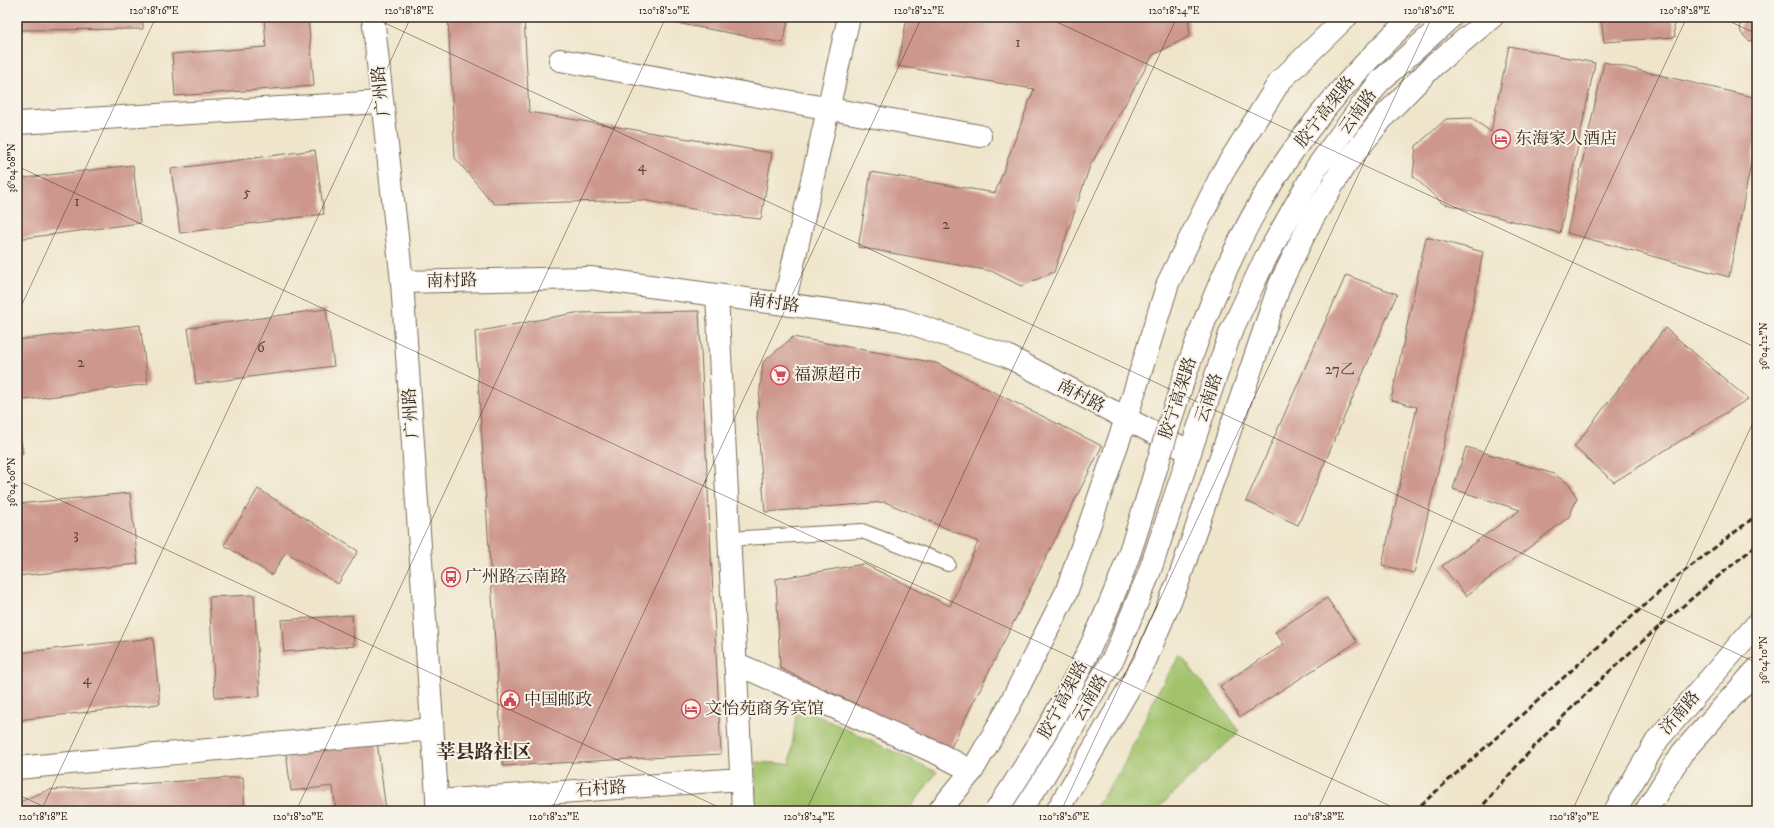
<svg xmlns="http://www.w3.org/2000/svg" width="1774" height="828" viewBox="0 0 1774 828" font-family="'IM FELL DW Pica','Noto Serif SC',serif">
  <style>
    .green { fill: #a1c26b; stroke: #6e7644 }
    .building { fill: #cd978d }
    .lines { fill: none; stroke-linecap: round; stroke-linejoin: round }
    .service-casing { stroke: #7a6b5a; stroke-width: 16 }
    .minor-casing { stroke: #7a6b5a; stroke-width: 24 }
    .tertiary-casing { stroke: #7a6b5a; stroke-width: 24 }
    .secondary-casing { stroke: #7a6b5a; stroke-width: 24 }
    .trunk-casing { stroke: #7a6b5a; stroke-width: 24 }
    .service { stroke: #fff; stroke-width: 14 }
    .minor { stroke: #fff; stroke-width: 22 }
    .tertiary { stroke: #fff; stroke-width: 22 }
    .secondary { stroke: #fff; stroke-width: 22 }
    .trunk { stroke: #fff; stroke-width: 22 }
    .rail { stroke: #3b2a1e; stroke-width: 3; stroke-dasharray: 6 3; stroke-linecap: butt }
    .trunk-bridge-casing { stroke: #7a6b5a; stroke-width: 24; stroke-linecap: butt }
    .trunk-bridge { stroke: #fff; stroke-width: 22 }
    .ticks { fill: none; stroke: #3b2a1e; stroke-width: 1; stroke-opacity: 0.45 }
    .labels { text-anchor: middle; dominant-baseline: central; stroke-width: 4; stroke-linejoin: round; paint-order: stroke }
    .number-label { font-size: 15px; fill: #60453a }
    .street-label { font-size: 17px; fill: #3b2a1e; stroke: #f7f3e8 }
    .poi-label { font-size: 17px; fill: #3b2a1e; stroke: #f7f3e8; text-anchor: start }
    .quarter-label { font-size: 19px; font-weight: bold; fill: #3b2a1e; stroke: #f7f3e8 }
    .neatline { fill: none; stroke: #3b2a1e; stroke-width: 1.5 }
    .ticks-label { font-size: 10px; text-anchor: middle; fill: #3b2a1e }
  </style>
  <rect width="100%" height="100%" fill="#f7f3e8"/>
  <filter id="ink" filterUnits="userSpaceOnUse"><feTurbulence type="fractalNoise" baseFrequency=".025" numOctaves="2"/><feDisplacementMap in="SourceGraphic" scale="8" xChannelSelector="R" yChannelSelector="G"/><feConvolveMatrix kernelMatrix="1 2 1 2 8 2 1 2 1" color-interpolation-filters="sRGB"/></filter>
  <filter id="wash" filterUnits="userSpaceOnUse"><feTurbulence type="fractalNoise" baseFrequency=".012" numOctaves="4" result="noise"/><feDisplacementMap in="SourceGraphic" scale="16" xChannelSelector="R" yChannelSelector="G"/><feGaussianBlur stdDeviation="0.9" result="paint"/><feColorMatrix in="noise" values="0 0 0 0 0 0 0 0 0 0 0 0 0 0 0 0 0 1.4 0 .05"/><feComposite in="paint" operator="in"/></filter>
  <g filter="url(#wash)">
    <rect width="100%" height="100%" fill="#efe5ca"/>
    <!-- green -->
    <path class="green" d="M1180 655 1240 731 1155 811H1093L1122 768 1158 691Z
      M797 706 937 772 908 811H754L756 762 790 764Z"/>
    <g id="blocks">
      <!-- building -->
      <path class="building" d="M17 17H143V29L17 30Z
        M264 17H308L314 86 175 96 172 54 266 47Z
        M448 17H524L529 112 772 153 761 219 732 216 643 200 494 204 455 158Z
        M644 17H789L783 43Z
        M907 17H1188L1190 36 1153 55 1090 166 1054 272 1021 286 991 271 858 247 871 172 995 193 1034 89 898 66Z
        M1601 17H1673L1675 37 1604 42Z
        M1745 17H1757V42L1748 40 1741 33 1740 25Z
        M1509 46 1595 63 1560 233 1442 203 1413 176 1416 146 1446 119 1472 118 1491 132Z
        M1604 62 1757 98V132L1729 277 1567 233Z
        M315 150 324 214 180 233 171 169Z
        M133 165 140 223 17 239V179Z
        M1426 237 1483 252 1451 415 1414 573 1382 565 1417 407 1391 400Z
        M1346 275 1397 294 1298 525 1246 501Z
        M326 309 334 366 196 384 188 328Z
        M699 311 721 754 503 766 475 332 575 313Z
        M140 325 148 384 17 401V340Z
        M1665 328 1748 399 1614 482 1574 447Z
        M793 337 936 363 1102 446 950 749 780 668 776 579 864 564 950 606 978 542 885 502 765 512 757 418 763 362Z
        M17 418 23 453 17 454Z
        M1466 447 1554 474 1569 484 1577 498 1569 517 1466 596 1442 566 1520 510 1453 489Z
        M258 489 358 551 338 584 286 552 272 575 224 545Z
        M130 493 138 564 17 576V504Z
        M254 595 260 696 215 698 209 597Z
        M1327 598 1357 642 1240 717 1220 686 1284 644 1275 632Z
        M352 615 354 646 284 652 281 620Z
        M153 638 160 704 17 720V653Z
        M377 741 386 811H336L333 786 291 791 286 752Z
        M243 777 245 811H17V803L48 790Z"/>
    </g>
  </g>
  <g filter="url(#ink)">
    <use href="#blocks" fill-opacity="0" stroke="#7a6b5a" stroke-width="1"/>
    <g class="lines">
      <!-- service casing -->
      <g class="service-casing">
        <path id="service" d="M729 539 862 531 948 564"/>
      </g>
      <!-- minor casing -->
      <g class="minor-casing">
        <path id="minor" d="M560 60 980 136
          M17 123 382 102
          M402 282 590 278 902 320 1007 356 1190 452
          M717 295 743 811
          M784 304 849 17
          M735 663 939 754 972 771
          M17 768 432 729
          M437 801 741 779"/>
      </g>
      <!-- tertiary casing -->
      <g class="tertiary-casing">
        <path id="tertiary" d="M373 17 402 282 438 811
          M1615 811 1658 739 1757 624
          M1646 811 1682 753 1757 669"/>
      </g>
      <!-- secondary casing -->
      <g class="secondary-casing">
        <path id="secondary" d="M939 811 972 771 1005 714 1066 593 1126 419 1168 283 1223 172 1280 81 1346 17
          M1019 811 1044 776 1114 657 1148 576 1230 334 1265 259 1317 167 1379 82 1451 17"/>
      </g>
      <!-- trunk casing -->
      <g class="trunk-casing">
        <path id="trunk" d="M1057 811 1145 661 1178 582 1280 284 1311 221 1344 166 1386 114 1433 66 1492 17"/>
      </g>
      <!-- service -->
      <use href="#service" class="service"/>
      <!-- minor -->
      <use href="#minor" class="minor"/>
      <!-- tertiary -->
      <use href="#tertiary" class="tertiary"/>
      <!-- secondary -->
      <use href="#secondary" class="secondary"/>
      <!-- trunk -->
      <use href="#trunk" class="trunk"/>
      <!-- rail -->
      <path class="rail" d="M1414 811 1673 580 1757 515
        M1478 811C1503 782 1528 752 1555 725 1618 660 1687 601 1757 545"/>
      <!-- trunk-bridge casing -->
      <g class="trunk-bridge-casing">
        <path id="trunk-bridge" d="M996 811C1047 736 1089 658 1122 574 1148 504 1165 431 1190 361 1212 297 1240 233 1276 176 1314 117 1361 64 1412 17"/>
      </g>
      <!-- trunk-bridge -->
      <use href="#trunk-bridge" class="trunk-bridge"/>
    </g>
  </g>
  <!-- ticks -->
  <path class="ticks" d="M372 17 1757 663M1046 17 1757 348M1720 17 1757 34M17 166 1401 811M17 315 156 17M17 480 727 811M17 794 53 811M41 811 411 17M296 811 666 17M551 811 922 17M806 811 1177 17M1061 811 1432 17M1317 811 1687 17M1572 811 1757 414"/>
  <!-- icons -->
  <defs>
    <g id="hotel-ring" transform="scale(1)"><circle r="9.5" fill="#f7f3e8" stroke="#d1495b" stroke-width="1.5"/><path d="M-6-4.5h1.5V1H6V5H4.5V3h-9V5H-6ZM-4 0a1.8 1.8 0 1 1 3.6 0ZM.5 0V-2.5h3Q6-2.5 6 0Z" fill="#d1495b"/></g>
    <g id="supermarket-ring" transform="scale(1)"><circle r="9.5" fill="#f7f3e8" stroke="#d1495b" stroke-width="1.5"/><path d="M-6-5.5h2.5l.6 2H6L4.5 2H-2.5L-4.4-4H-6ZM-1.5 3.2a1.3 1.3 0 1 0 .1 0ZM3 3.2a1.3 1.3 0 1 0 .1 0Z" fill="#d1495b"/></g>
    <g id="bus-ring" transform="scale(1)"><circle r="9.5" fill="#f7f3e8" stroke="#d1495b" stroke-width="1.5"/><path d="M-5-6H5V4H4V6H2V4H-2V6H-4V4H-5ZM-3.5-4V0h7V-4ZM-3.5 1.2v1.5H-2V1.2ZM2 1.2v1.5H3.5V1.2Z" fill="#d1495b"/></g>
    <g id="civic-ring" transform="scale(1)"><circle r="9.5" fill="#f7f3e8" stroke="#d1495b" stroke-width="1.5"/><path d="M-.6-6.5H3V-4.5H.6V-3L4-1V1h2V6H-6V1h2V-1L-.6-3ZM-1.2 2.5V6h2.4V2.5Z" fill="#d1495b"/></g>
  </defs>
  <g fill-rule="evenodd">
    <use href="#hotel-ring" x="1501" y="139"/>
    <use href="#supermarket-ring" x="780" y="375"/>
    <use href="#bus-ring" x="451" y="577"/>
    <use href="#civic-ring" x="510" y="700"/>
    <use href="#hotel-ring" x="691" y="709"/>
  </g>
  <g class="labels">
    <!-- number labels -->
    <g class="number-label">
      <text x="1018" y="42">1</text>
      <text x="642" y="166">4</text>
      <text x="247" y="192">5</text>
      <text x="77" y="201">1</text>
      <text x="946" y="224">2</text>
      <text x="261" y="347">6</text>
      <text x="81" y="362">2</text>
      <text x="1340" y="369">27乙</text>
      <text x="76" y="534">3</text>
      <text x="87" y="679">4</text>
    </g>
    <!-- street labels -->
    <g class="street-label">
      <text transform="translate(381 91) rotate(-96)">广州路</text>
      <text transform="translate(1325 112) rotate(-52)">胶宁高架路</text>
      <text transform="translate(1358 112) rotate(-54)">云南路</text>
      <text transform="translate(452 281) rotate(-1)">南村路</text>
      <text transform="translate(774 303) rotate(8)">南村路</text>
      <text transform="translate(1081 396) rotate(28)">南村路</text>
      <text transform="translate(1178 398) rotate(-72)">胶宁高架路</text>
      <text transform="translate(1209 398) rotate(-71)">云南路</text>
      <text transform="translate(411 413) rotate(-94)">广州路</text>
      <text transform="translate(1090 698) rotate(-59)">云南路</text>
      <text transform="translate(1063 700) rotate(-62)">胶宁高架路</text>
      <text transform="translate(1680 713) rotate(-49)">济南路</text>
      <text transform="translate(601 789) rotate(-4)">石村路</text>
    </g>
    <!-- poi labels -->
    <g class="poi-label">
      <text x="1515" y="139">东海家人酒店</text>
      <text x="794" y="375">福源超市</text>
      <text x="465" y="577">广州路云南路</text>
      <text x="524" y="700">中国邮政</text>
      <text x="705" y="709">文怡苑商务宾馆</text>
    </g>
    <!-- quarter labels -->
    <g class="quarter-label">
      <text x="484" y="752">莘县路社区</text>
    </g>
  </g>
  <!-- margin -->
  <rect width="1774" height="828" fill="none" stroke="#f7f3e8" stroke-width="44"/>
  <rect x="22" y="22" width="1730" height="784" class="neatline"/>
  <g class="ticks-label">
    <text x="154" y="14">120°18'16"E</text>
    <text x="409" y="14">120°18'18"E</text>
    <text x="664" y="14">120°18'20"E</text>
    <text x="919" y="14">120°18'22"E</text>
    <text x="1174" y="14">120°18'24"E</text>
    <text x="1429" y="14">120°18'26"E</text>
    <text x="1685" y="14">120°18'28"E</text>
    <text transform="translate(11 168) rotate(-90)" y="4">36°04'08"N</text>
    <text transform="translate(1763 346) rotate(-90)" y="4">36°04'12"N</text>
    <text transform="translate(11 482) rotate(-90)" y="4">36°04'06"N</text>
    <text transform="translate(1763 660) rotate(-90)" y="4">36°04'10"N</text>
    <text x="43" y="820">120°18'18"E</text>
    <text x="298" y="820">120°18'20"E</text>
    <text x="554" y="820">120°18'22"E</text>
    <text x="809" y="820">120°18'24"E</text>
    <text x="1064" y="820">120°18'26"E</text>
    <text x="1319" y="820">120°18'28"E</text>
    <text x="1574" y="820">120°18'30"E</text>
  </g>
</svg>
